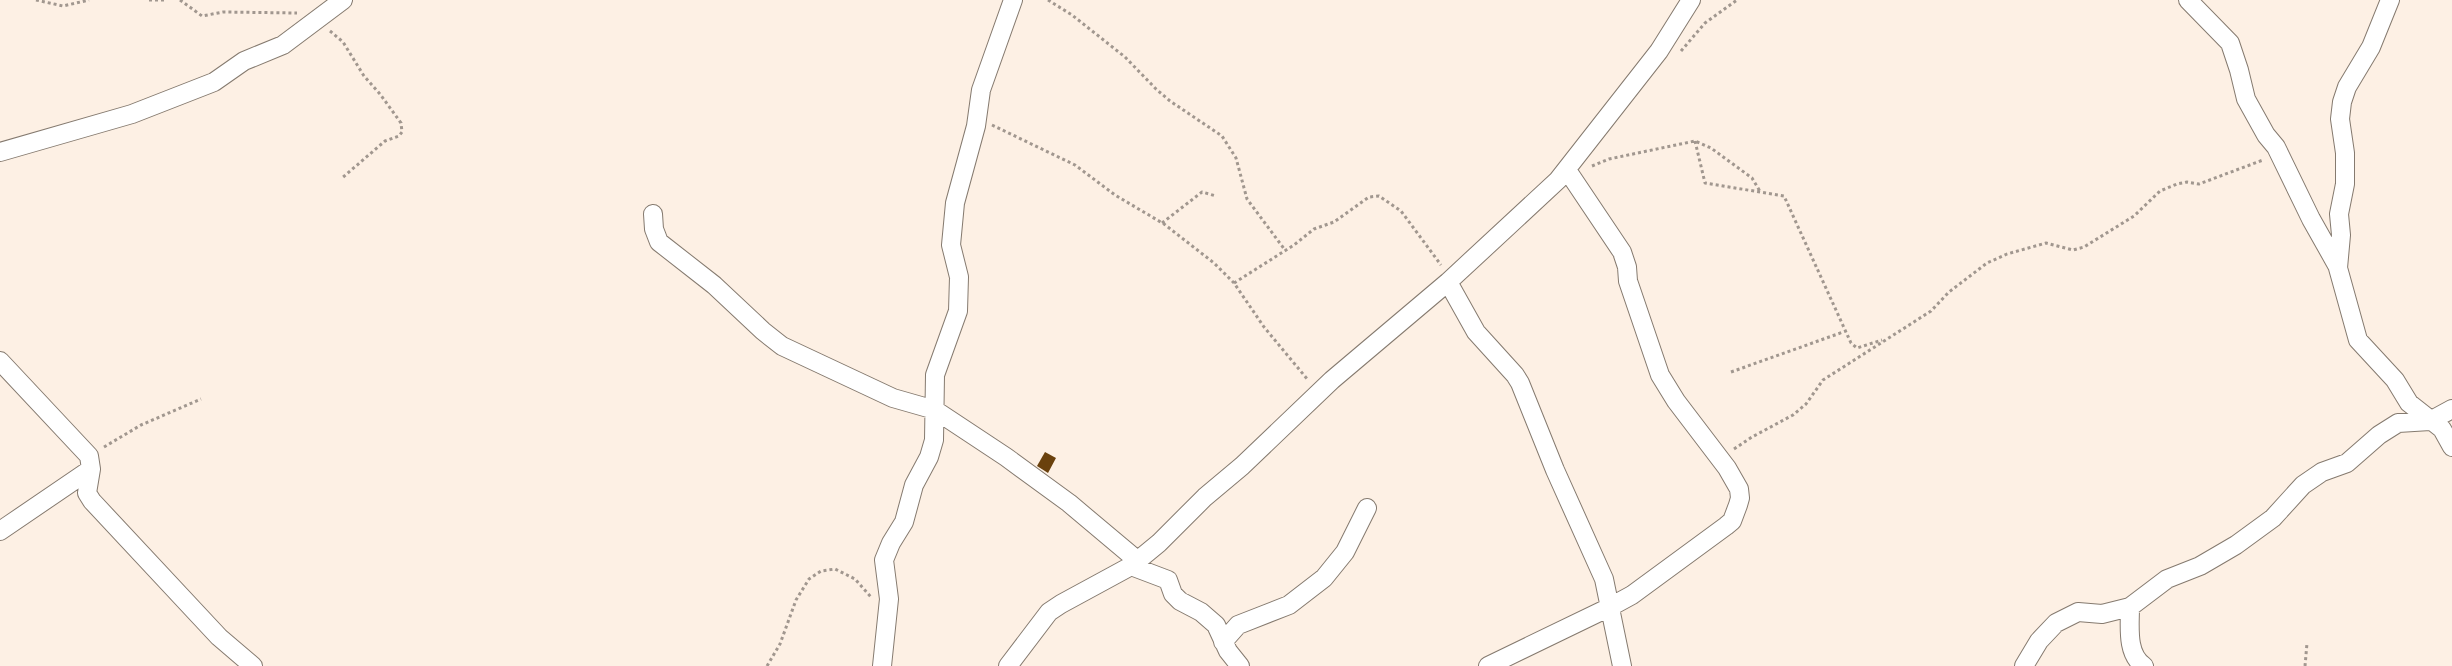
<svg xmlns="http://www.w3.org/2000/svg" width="2452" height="666" viewBox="0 0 2452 666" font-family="Manrope,sans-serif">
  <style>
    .building { fill: #6a410d }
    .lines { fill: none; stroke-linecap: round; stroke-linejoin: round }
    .minor-casing { stroke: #857a6f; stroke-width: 20 }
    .path { stroke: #a1978f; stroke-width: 3; stroke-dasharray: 3 3; stroke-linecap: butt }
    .minor { stroke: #fff; stroke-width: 18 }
  </style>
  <rect width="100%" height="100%" fill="#fdf0e4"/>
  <!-- building -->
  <path class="building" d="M1045 452 1056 458 1048 473 1037 466Z"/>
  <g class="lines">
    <!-- minor casing -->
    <g class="minor-casing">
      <path id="minor" d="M2188 0 2230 43 2239 70 2246 99 2266 135 2276 147 2311 219 2338 267
        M2390 0 2371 47 2347 87 2342 102 2340 119 2345 153V184L2339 214 2341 235 2338 268 2358 340 2395 380 2409 403 2442 429 2452 447
        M0 152 132 114 214 82 244 61 283 45 343 0
        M653 214 654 229 659 242 714 285 763 331 782 346 893 398 935 410 1006 457 1069 503 1138 561
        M1448 282 1476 332 1515 375 1520 383 1555 470 1604 579 1622 666
        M0 361 89 456 91 469 87 493 92 501 219 637 253 666
        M0 531 91 469
        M1131 566 1168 580 1173 594 1180 601 1201 612 1216 625 1228 651 1240 666
        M2130 607C2130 626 2126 654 2144 666
        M1223 642 1238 625 1289 605 1324 578 1345 552 1367 508
        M882 666 889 599 884 560 891 543 904 522 914 485 929 457 934 440 935 375 958 311 959 277 951 245 955 203 976 126 981 90 1013 0
        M1008 666 1049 612 1061 604 1131 566 1159 543 1205 497 1242 466 1332 380 1448 282 1558 180 1659 51 1691 0
        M1488 666 1610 607 1632 595 1726 526 1732 521 1738 505 1740 498 1739 489 1727 468 1676 401 1660 375 1628 281 1627 267 1622 252 1567 170
        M2024 666 2039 641 2056 623 2078 612 2102 614 2130 607 2167 579 2200 566 2236 545 2273 518 2303 485 2322 472 2347 463 2379 435 2398 423 2430 421 2452 409"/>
    </g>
    <!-- path -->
    <path class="path" d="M36 0 63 6 89 0
      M149 0H164
      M180 0 202 16 223 12 297 13
      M1048 0 1072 15 1125 57 1156 89 1170 101 1222 136 1236 158 1247 199 1285 250
      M330 31 343 42 364 76 380 94 401 123 402 132 399 136 385 141 342 178
      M1681 51 1705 23 1737 0
      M992 125 1075 165 1115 195 1164 224 1214 263 1234 283 1264 327 1308 380
      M1695 141 1705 183 1784 196 1851 343 1857 348 1882 340
      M1592 166 1609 159 1695 141 1711 148 1752 178 1761 193
      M1162 223 1202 192 1216 196
      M1234 283 1294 245 1314 229 1334 222 1369 197 1379 196 1401 211 1441 265
      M1731 372 1846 331
      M104 447 141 425 201 399
      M1734 449 1752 437 1793 415 1806 404 1823 380 1931 311 1949 292 1987 263 2007 254 2046 243 2073 250 2084 247 2134 216 2160 191 2177 184 2187 182 2199 184 2263 160
      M767 666 780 644 796 600 809 579 821 571 835 569 855 579 871 597
      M2305 666 2307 643"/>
    <!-- minor -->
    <use href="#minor" class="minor"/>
  </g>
</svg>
